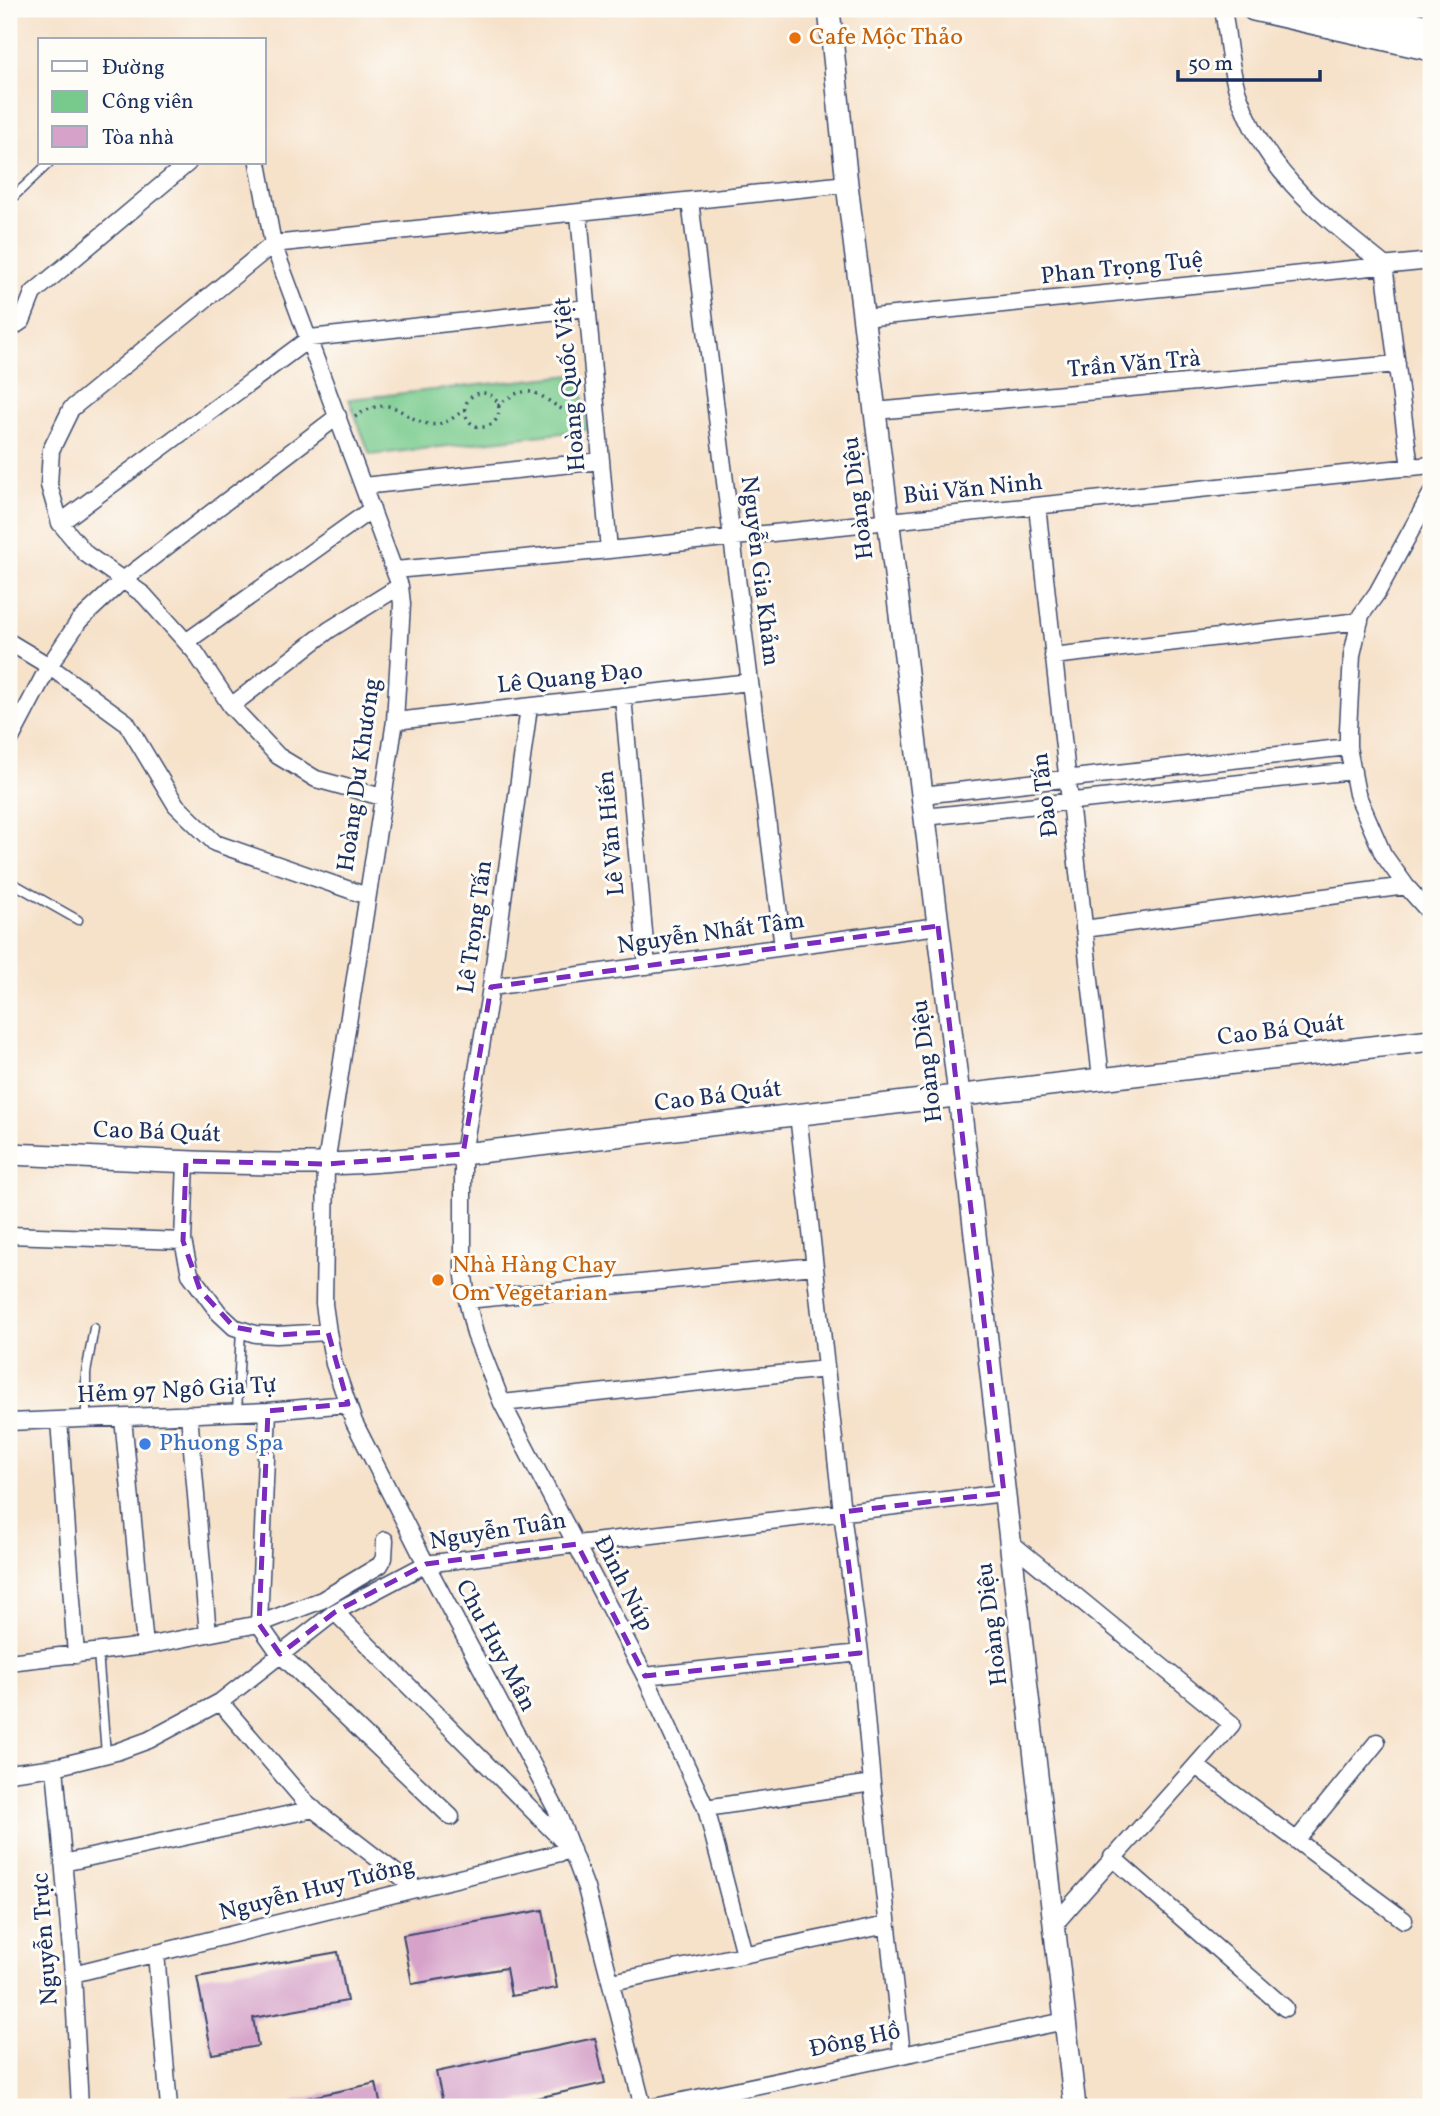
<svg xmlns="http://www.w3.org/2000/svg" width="1440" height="2116" viewBox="0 0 1440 2116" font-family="Vollkorn,serif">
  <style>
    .green { fill: #77ca8c; stroke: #497c75; stroke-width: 2 }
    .building { fill: #d6a2c9 }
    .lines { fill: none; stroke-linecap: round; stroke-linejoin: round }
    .service-casing { stroke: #3c4a6e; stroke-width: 11 }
    .minor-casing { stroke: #3c4a6e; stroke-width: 19 }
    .tertiary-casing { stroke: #3c4a6e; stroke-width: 24 }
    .secondary-casing { stroke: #3c4a6e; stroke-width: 26 }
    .path { stroke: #3c4a6e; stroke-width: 3.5; stroke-dasharray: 2 5; stroke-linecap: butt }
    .service { stroke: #fff; stroke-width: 8 }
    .minor { stroke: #fff; stroke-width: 16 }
    .tertiary { stroke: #fff; stroke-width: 21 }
    .secondary { stroke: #fff; stroke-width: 23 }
    .marked { fill: none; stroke: #7b2cbf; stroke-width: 5; stroke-dasharray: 14 9; stroke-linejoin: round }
    .food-dot { fill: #e8710a; stroke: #fdfcf7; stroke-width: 2.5 }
    .shop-dot { fill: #3f7fe0; stroke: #fdfcf7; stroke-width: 2.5 }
    .labels { text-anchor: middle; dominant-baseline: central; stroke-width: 6; stroke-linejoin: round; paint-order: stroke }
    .food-label { font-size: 24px; fill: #c56008; stroke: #fdfcf7; text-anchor: start }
    .street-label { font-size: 24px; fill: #1b2f5e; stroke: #fdfcf7 }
    .shop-label { font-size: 24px; fill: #366cbe; stroke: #fdfcf7; text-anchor: start }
  </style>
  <rect width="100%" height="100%" fill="#fdfcf7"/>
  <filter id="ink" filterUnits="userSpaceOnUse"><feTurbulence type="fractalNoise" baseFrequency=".0143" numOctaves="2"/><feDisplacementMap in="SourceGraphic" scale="14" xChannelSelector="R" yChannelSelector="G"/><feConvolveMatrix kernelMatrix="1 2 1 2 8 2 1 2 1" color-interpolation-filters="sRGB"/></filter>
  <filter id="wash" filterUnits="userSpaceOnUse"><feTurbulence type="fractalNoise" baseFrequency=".00686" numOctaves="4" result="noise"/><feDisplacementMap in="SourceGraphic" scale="28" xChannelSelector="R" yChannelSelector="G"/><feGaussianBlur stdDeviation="1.57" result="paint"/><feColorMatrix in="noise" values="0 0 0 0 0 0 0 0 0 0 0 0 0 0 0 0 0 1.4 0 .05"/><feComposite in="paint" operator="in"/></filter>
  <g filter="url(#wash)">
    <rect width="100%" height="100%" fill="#f6e1c9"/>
    <!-- green -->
    <path class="green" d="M581 374 587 430 370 455 349 399Z"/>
    <g id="blocks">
      <!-- building -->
      <path class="building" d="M543 1910 557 1988 511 1996 506 1968 412 1984 403 1935Z
        M338 1952 347 2001 253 2018 258 2046 212 2054 197 1977Z
        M595 2038 605 2083 496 2107H444L436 2072Z
        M376 2083 381 2107H294L293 2101Z"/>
    </g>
  </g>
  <g filter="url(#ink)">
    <use href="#blocks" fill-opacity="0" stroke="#3c4a6e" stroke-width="2"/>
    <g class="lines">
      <!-- service casing -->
      <g class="service-casing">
        <path id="service" d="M9 201 49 163
          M9 881 78 920
          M237 1412 241 1329
          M86 1419V1373L94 1328
          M98 1652 106 1754"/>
      </g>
      <!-- minor casing -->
      <g class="minor-casing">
        <path id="minor" d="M1223 9C1228 36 1229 67 1238 93 1265 173 1321 214 1384 265L1410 468
          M258 163 273 244 400 586 402 604 395 721 326 1164 324 1304 328 1332 334 1364 354 1422 426 1564 556 1809 586 1888 643 2107
          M690 201 783 947
          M579 214 609 550
          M864 318 1431 261
          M9 330 22 321 33 293 188 163
          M875 411 1397 364
          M363 486 601 461
          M1431 494 1377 593 1361 615 1352 655 1348 730V747L1357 794 1383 854 1406 886 1431 914
          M1037 506 1101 1078
          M60 523 310 338 587 308
          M395 570 609 550 1431 465
          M9 642 49 666 126 722 176 805 215 843 367 896
          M186 642 372 509
          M1053 656 1360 621
          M623 696 647 966
          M231 706 329 630 400 586
          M529 707 491 987 463 1154V1268L467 1300 475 1334 502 1403 645 1676 706 1808 744 1954
          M395 721 750 682
          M9 742 49 666 79 621 123 580 338 416
          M922 795 1348 747
          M382 797 316 779 278 756 231 706 195 652 144 595 86 554 60 523 49 485 51 450 71 409 273 244 847 184
          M925 817 1353 771
          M1084 929 1406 886
          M491 987 938 926
          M798 1114 842 1512 860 1653 872 1783 902 2054
          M186 1161 183 1241 190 1274 219 1313 234 1327 255 1334 277 1335 328 1332
          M9 1235 183 1241
          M467 1300 814 1266
          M502 1403 826 1369
          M189 1414 208 1634
          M123 1418 145 1646
          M59 1420 76 1655
          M9 1422 268 1411 348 1404
          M1010 1542 1232 1724C1174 1792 1113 1857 1054 1925
          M335 1612 568 1846
          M259 1624 280 1654 451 1817
          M259 1624 268 1411
          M9 1662 145 1646 259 1624 322 1600 380 1565 384 1558 385 1540
          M645 1676 860 1653
          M220 1702 308 1805 417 1889
          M1196 1766 1404 1920
          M55 1767 73 1974 80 2107
          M9 1773 55 1767 116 1752 149 1740 220 1702 335 1612 426 1564 577 1544 1004 1493
          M706 1808 872 1783
          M1297 1840 1377 1742
          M1112 1857 1285 2008
          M63 1863 314 1809
          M156 1953 169 2107
          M73 1974 572 1850
          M612 1982 887 1925
          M654 2107 1065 2021"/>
      </g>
      <!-- tertiary casing -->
      <g class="tertiary-casing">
        <path id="tertiary" d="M829 9 847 184 959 1095 1075 2107
          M9 1154C114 1158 219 1165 324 1164 371 1163 417 1158 463 1154L1431 1040"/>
      </g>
      <!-- secondary casing -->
      <g class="secondary-casing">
        <path id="secondary" d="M1254 9 1431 49
          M1349 9 1431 28"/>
      </g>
      <!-- path -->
      <path class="path" d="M465 410a17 17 0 1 1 34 0a17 17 0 1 1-34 0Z
        M498 406C539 369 548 416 581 413
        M355 417C364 411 374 405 386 406 393 406 399 410 406 414 431 430 443 427 465 409"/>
      <!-- service -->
      <use href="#service" class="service"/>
      <!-- minor -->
      <use href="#minor" class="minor"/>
      <!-- tertiary -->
      <use href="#tertiary" class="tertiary"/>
      <!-- secondary -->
      <use href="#secondary" class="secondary"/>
    </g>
  </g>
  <!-- marked area -->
  <path class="marked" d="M938 926 1004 1493 842 1512 860 1653 645 1676 577 1544 426 1564 335 1612 280 1654 259 1624 268 1411 348 1404 328 1332 277 1335 234 1327 200 1290 183 1241 186 1161 326 1164 463 1154 491 987Z"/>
  <!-- markers -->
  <g class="food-dot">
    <circle cx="795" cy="38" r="7"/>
    <circle cx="438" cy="1280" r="7"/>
  </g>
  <circle class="shop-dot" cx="145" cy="1444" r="7"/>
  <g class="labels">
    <!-- food labels -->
    <g class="food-label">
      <text x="809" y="38">Cafe Mộc Thảo</text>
      <text x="452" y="1266">Nhà Hàng Chay<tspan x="452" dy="28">Om Vegetarian</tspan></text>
    </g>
    <!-- street labels -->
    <g class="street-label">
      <text transform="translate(1122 269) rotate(-6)">Phan Trọng Tuệ</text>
      <text transform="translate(1134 365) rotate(-5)">Trần Văn Trà</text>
      <text transform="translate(571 384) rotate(-95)">Hoàng Quốc Việt</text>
      <text transform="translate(973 490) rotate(-6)">Bùi Văn Ninh</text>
      <text transform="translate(859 498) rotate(-97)">Hoàng Diệu</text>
      <text transform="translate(759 571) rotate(83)">Nguyễn Gia Khảm</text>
      <text transform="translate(570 679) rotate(-6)">Lê Quang Đạo</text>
      <text transform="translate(360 775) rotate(-82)">Hoàng Dư Khương</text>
      <text transform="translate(1046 795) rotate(-97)">Đào Tấn</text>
      <text transform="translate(612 833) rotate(-95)">Lê Văn Hiến</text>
      <text transform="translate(476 927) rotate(-82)">Lê Trọng Tấn</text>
      <text transform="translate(711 934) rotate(-8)">Nguyễn Nhất Tâm</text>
      <text transform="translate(1281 1031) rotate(-7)">Cao Bá Quát</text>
      <text transform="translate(928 1061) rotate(-97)">Hoàng Diệu</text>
      <text transform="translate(718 1097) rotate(-7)">Cao Bá Quát</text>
      <text transform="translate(157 1133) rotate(2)">Cao Bá Quát</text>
      <text transform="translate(177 1391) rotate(-3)">Hẻm 97 Ngô Gia Tự</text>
      <text transform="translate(498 1532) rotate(-9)">Nguyễn Tuân</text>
      <text transform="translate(623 1584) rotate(63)">Đinh Núp</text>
      <text transform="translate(993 1624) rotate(-97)">Hoàng Diệu</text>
      <text transform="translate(495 1646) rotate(62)">Chu Huy Mân</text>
      <text transform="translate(317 1890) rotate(-14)">Nguyễn Huy Tưởng</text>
      <text transform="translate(46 1939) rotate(-94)">Nguyễn Trực</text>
      <text transform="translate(855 2041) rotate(-12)">Đông Hồ</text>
    </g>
    <!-- shop labels -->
    <g class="shop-label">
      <text x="159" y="1444">Phuong Spa</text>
    </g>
  </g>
  <!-- margin -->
  <rect width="1440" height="2116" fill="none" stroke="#fdfcf7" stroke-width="35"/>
  <!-- legend -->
  <rect x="38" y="38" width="228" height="126" fill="#fdfcf7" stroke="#a3aaba" stroke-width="2"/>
  <rect x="52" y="61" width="35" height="10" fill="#ffffff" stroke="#a3aaba" stroke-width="2"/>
  <text x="102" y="74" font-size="21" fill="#1b2f5e">Đường</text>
  <rect x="52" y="91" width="35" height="21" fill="#77ca8c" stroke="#a3aaba" stroke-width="2"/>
  <text x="102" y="108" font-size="21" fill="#1b2f5e">Công viên</text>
  <rect x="52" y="126" width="35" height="21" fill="#d6a2c9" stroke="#a3aaba" stroke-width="2"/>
  <text x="102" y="144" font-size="21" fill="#1b2f5e">Tòa nhà</text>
  <!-- scale -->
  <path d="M1178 70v10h142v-10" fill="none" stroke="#1b2f5e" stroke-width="3.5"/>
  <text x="1188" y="70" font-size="21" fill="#1b2f5e" stroke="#fdfcf7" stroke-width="5" paint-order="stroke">50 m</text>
</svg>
